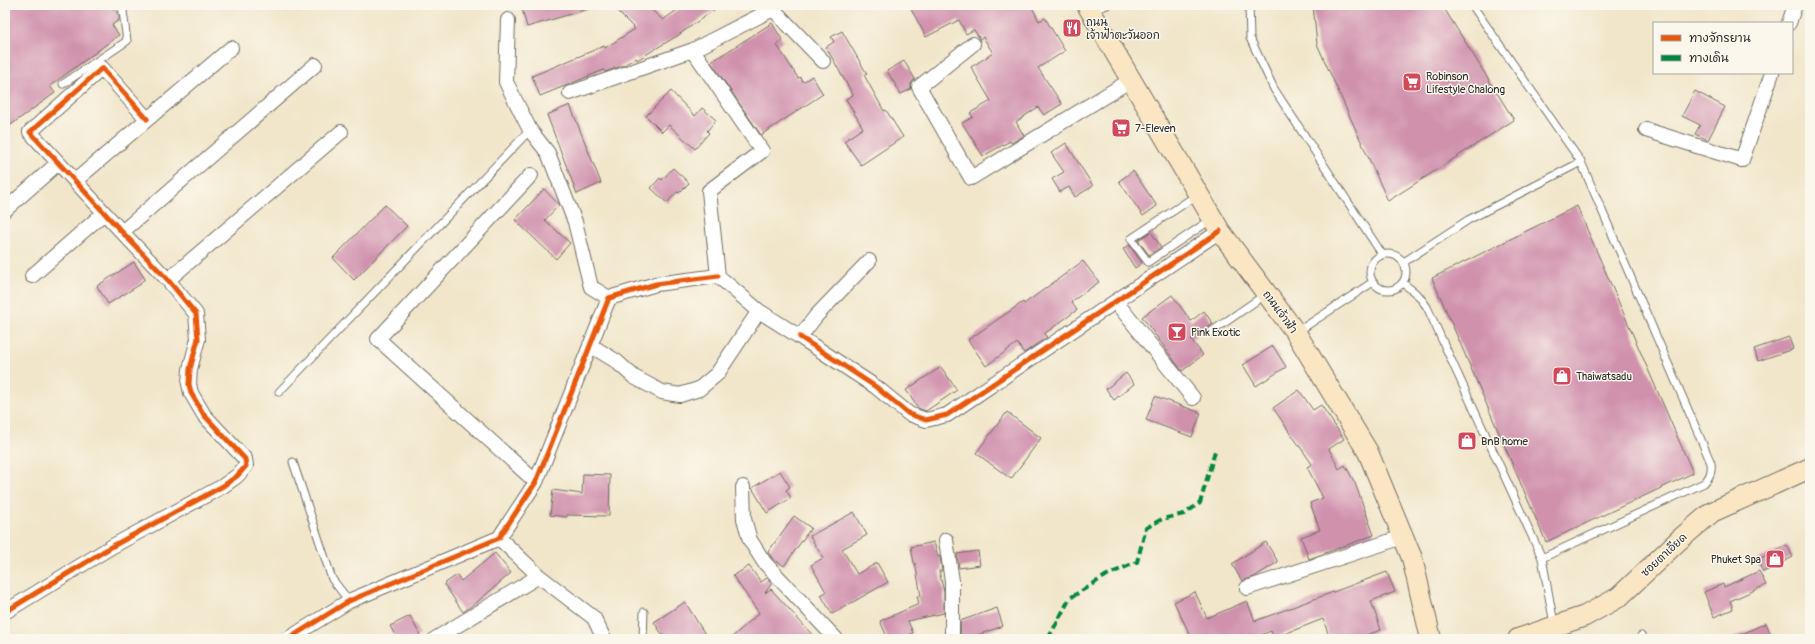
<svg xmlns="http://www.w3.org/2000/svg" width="1815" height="644" viewBox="0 0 1815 644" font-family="Pangolin,'Playpen Sans Thai',sans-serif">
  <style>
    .building { fill: #d091ad }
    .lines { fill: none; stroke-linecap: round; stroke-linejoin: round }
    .lane-casing { stroke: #706c63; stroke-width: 9 }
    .street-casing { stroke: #706c63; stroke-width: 16 }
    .secondary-casing { stroke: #706c63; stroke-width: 22 }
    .lane { stroke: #fff; stroke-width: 7 }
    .street { stroke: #fff; stroke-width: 14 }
    .secondary { stroke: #fbe6c4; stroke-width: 20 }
    .quiet { stroke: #00873e; stroke-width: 4; stroke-dasharray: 8 4; stroke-linecap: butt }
    .cycleway-casing { stroke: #fbf7ec; stroke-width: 8 }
    .cycleway { stroke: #e8590c; stroke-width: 5 }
    .labels { text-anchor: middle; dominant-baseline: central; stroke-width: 3; stroke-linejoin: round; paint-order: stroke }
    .poi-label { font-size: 11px; fill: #2b2b2b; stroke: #fbf7ec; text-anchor: start }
    .street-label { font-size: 11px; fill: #2b2b2b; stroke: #fbf7ec }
  </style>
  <rect width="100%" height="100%" fill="#fbf7ec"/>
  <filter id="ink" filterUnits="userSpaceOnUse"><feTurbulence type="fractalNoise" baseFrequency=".025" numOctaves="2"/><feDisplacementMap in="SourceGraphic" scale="8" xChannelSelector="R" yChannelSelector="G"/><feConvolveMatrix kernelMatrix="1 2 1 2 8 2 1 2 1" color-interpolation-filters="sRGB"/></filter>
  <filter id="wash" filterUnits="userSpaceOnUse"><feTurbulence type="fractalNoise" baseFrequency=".012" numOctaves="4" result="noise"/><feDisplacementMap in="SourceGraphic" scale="16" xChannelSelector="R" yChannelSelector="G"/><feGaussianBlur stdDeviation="0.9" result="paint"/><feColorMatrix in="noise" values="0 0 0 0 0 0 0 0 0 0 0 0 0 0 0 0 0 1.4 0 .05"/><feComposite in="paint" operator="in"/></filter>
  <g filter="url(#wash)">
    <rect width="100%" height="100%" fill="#f1e6ca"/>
    <g id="blocks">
      <!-- building -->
      <path class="building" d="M5 5H111L119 16V20L112 25 119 35 50 86 55 93 5 129Z
        M521 5H591V8L527 27Z
        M611 5H646L663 20 684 5H721L677 36 637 60 636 58 624 65 605 72 604 70 540 96 532 76 604 46 605 48 635 29Z
        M909 5H1031L1039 21 1045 18 1065 51 1038 68 1062 104 1044 115 1038 107 1016 122 1024 136 1011 143 1010 141 983 156 962 123 973 117 970 113 991 101 971 67 993 53 983 37 980 39 974 30 966 34 959 20 926 37Z
        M1313 5H1442L1514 120 1388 201 1317 44Z
        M772 23 783 41 777 45 798 78 800 77 803 82 812 76 823 94 761 135 711 62Z
        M842 31 867 74 864 75 884 111 886 110 903 137 861 165 844 141 863 128 846 99 853 95 826 47 834 42 831 37Z
        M904 61 915 79 911 84V89L901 94 887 71Z
        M671 91 695 116 702 108 716 120 707 131 709 133 695 149 669 125 662 132 646 116Z
        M1695 91 1725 107 1708 140 1695 134 1700 125 1682 116Z
        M570 105 601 183 577 194 547 115Z
        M1066 143 1093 186 1075 197 1069 187 1060 192 1052 179 1064 172 1051 153Z
        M673 168 689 183 679 193 677 192 667 203 651 188 660 178 662 180Z
        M1133 171 1157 206 1143 216 1119 181Z
        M544 189 559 205 545 220 570 243 556 259 515 220Z
        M385 205 407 226 354 280 333 258Z
        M1577 206 1693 473 1546 542 1432 278Z
        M1151 232 1161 247 1149 255 1138 240Z
        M1129 245 1142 263 1135 268 1123 249Z
        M1083 261 1099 282 1071 302 1077 310 1044 334 1047 337 1024 353 1017 343 986 366 968 340 1023 302 1024 304Z
        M134 262 145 279 140 283 141 284 108 304 97 286Z
        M1172 295 1191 321 1204 311 1213 324 1191 339 1203 355 1182 371 1142 317Z
        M1789 337 1793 349 1758 361 1754 349Z
        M1273 346 1286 367 1256 386 1243 365Z
        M941 367 957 390 926 411 918 408 906 390Z
        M1126 373 1134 384 1114 400 1106 389Z
        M1299 390 1313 410 1321 405 1344 439 1329 449 1339 469 1345 465 1355 483 1374 535 1309 559 1301 537 1320 530 1310 503 1323 498 1307 467 1312 464 1273 408Z
        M1155 396 1201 413 1192 437 1146 420Z
        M1007 412 1041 438 1011 479 976 453Z
        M780 471 790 487 786 490 791 498 767 513 752 488Z
        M583 474 610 475 609 516 567 515V517L550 515 553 490 582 494Z
        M854 512 867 535 842 549 857 574 877 563 888 582 832 614 821 595 826 592 811 565 823 558 810 536Z
        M794 516 811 528 784 566 772 558 768 552Z
        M934 542 938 557 940 556 942 571H939L944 592V613L908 621 913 633 899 639H888L880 621 919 604 917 596H921L915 563H914L911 547Z
        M1266 542 1278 562 1254 577 1242 581 1232 564Z
        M1787 545 1793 557 1763 572 1757 560Z
        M978 551 980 565 959 568 957 554Z
        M495 553 511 573 476 603 463 612 444 584 457 575 461 581Z
        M749 566 761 582 767 578 772 583 765 593 771 589 816 639H730L759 613 733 576Z
        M1759 571 1766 585 1730 601 1733 609 1714 617 1704 592 1723 584 1724 587Z
        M1387 572 1395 592 1371 601 1381 630 1355 639H1330L1323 619 1274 638 1271 631 1251 639H1192L1174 602 1195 592 1207 618 1247 601 1255 621Z
        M685 602 708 639H665L654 622Z
        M997 608 1003 626 966 639H961L960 621Z
        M410 616 420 635 413 639H397L390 626Z
        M1766 623 1773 639H1731Z"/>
    </g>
  </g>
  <g filter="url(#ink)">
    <use href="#blocks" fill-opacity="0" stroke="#706c63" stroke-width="1"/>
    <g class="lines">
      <!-- lane casing -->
      <g class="lane-casing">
        <path id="lane" d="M1249 5 1250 38 1274 89 1382 254
          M1472 5 1581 162 1711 463C1712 472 1710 477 1704 483L1542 558
          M1092 10 1107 5
          M63 84 127 41 123 11 120 5
          M1197 195 1131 239 1148 262 1212 219
          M1370 272a18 18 0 1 1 36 0a18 18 0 1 1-36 0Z
          M1404 262 1468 220 1581 162
          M1403 283 1419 296 1427 307 1542 558 1554 624
          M1211 332 1266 294
          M1297 332 1373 282
          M279 392 530 130
          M293 462 332 579 349 601
          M1641 636 1643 639
          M643 639 644 612"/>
      </g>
      <!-- street casing -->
      <g class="street-casing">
        <path id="street" d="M772 5 773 9 823 61
          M508 20 506 82 530 130 548 153 575 222 591 287 609 298
          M1789 23 1795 5
          M973 44 919 87 971 178 1131 80
          M693 50 762 151 709 191 718 276 759 311 800 337 816 316 869 261
          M570 93 693 50 773 9
          M1646 130 1742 160 1772 73
          M531 175 378 339 536 482
          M75 181 231 48
          M5 210 58 163
          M122 232 315 65
          M32 276 104 213
          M168 280 341 132
          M1116 302 1193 398
          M800 337 876 387 909 414 926 420 947 415 1220 231
          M590 345 616 361 634 377 662 392 680 395 699 389 717 374 759 311
          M743 487 744 519 750 540 764 562 836 639
          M499 538 539 576 594 618 604 639
          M946 540 952 581V639
          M1247 588 1403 537
          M5 612 111 547 223 486 237 476 246 466 245 459 204 415 191 393 189 384 190 369 198 339 196 314 168 280 122 232 30 132 102 68 147 119
          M288 639 349 601 499 538 536 482 609 298 656 284 718 276
          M435 639 539 576"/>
      </g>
      <!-- secondary casing -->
      <g class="secondary-casing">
        <path id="secondary" d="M1087 5 1220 231 1296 333 1368 452 1412 558 1431 639
          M1518 639 1585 616 1619 597 1679 540 1712 512 1810 468"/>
      </g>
      <!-- lane -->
      <use href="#lane" class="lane"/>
      <!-- street -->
      <use href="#street" class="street"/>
      <!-- secondary -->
      <use href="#secondary" class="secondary"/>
      <!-- quiet -->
      <path class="quiet" d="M1048 639 1070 598 1107 575 1137 562 1146 528 1162 519 1184 514 1200 503 1215 451"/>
      <!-- cycleway casing -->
      <g class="cycleway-casing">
        <path id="cycleway" d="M800 337 876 387 909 414 926 420 947 415 1220 231
          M5 612 111 547 223 486 237 476 246 466 245 459 204 415 191 393 189 384 190 369 198 339 196 314 168 280 122 232 30 132 102 68 147 119
          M288 639 349 601 499 538 536 482 609 298 656 284 718 276"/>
      </g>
      <!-- cycleway -->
      <use href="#cycleway" class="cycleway"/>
    </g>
  </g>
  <!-- icons -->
  <defs>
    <g id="restaurant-square" transform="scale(1)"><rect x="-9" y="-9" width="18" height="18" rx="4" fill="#d1495b" stroke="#fbf7ec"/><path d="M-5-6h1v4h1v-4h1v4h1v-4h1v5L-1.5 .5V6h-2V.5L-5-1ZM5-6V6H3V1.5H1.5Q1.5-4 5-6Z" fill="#fff"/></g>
    <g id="supermarket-square" transform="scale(1)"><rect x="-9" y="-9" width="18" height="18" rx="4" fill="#d1495b" stroke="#fbf7ec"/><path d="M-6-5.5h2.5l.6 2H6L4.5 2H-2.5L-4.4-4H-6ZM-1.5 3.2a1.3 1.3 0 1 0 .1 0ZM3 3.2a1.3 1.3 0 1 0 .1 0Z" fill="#fff"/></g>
    <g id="bar-square" transform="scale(1)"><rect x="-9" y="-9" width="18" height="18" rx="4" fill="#d1495b" stroke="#fbf7ec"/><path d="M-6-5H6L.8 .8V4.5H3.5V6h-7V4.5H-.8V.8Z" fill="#fff"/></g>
    <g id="shop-square" transform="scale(1)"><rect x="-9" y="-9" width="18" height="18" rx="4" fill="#d1495b" stroke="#fbf7ec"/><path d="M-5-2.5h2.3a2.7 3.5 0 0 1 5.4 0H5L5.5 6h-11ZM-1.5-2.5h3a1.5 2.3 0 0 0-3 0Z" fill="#fff"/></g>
  </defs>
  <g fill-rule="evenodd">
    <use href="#restaurant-square" x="1072" y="28"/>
    <use href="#supermarket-square" x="1412" y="82"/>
    <use href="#supermarket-square" x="1121" y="128"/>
    <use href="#bar-square" x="1177" y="332"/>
    <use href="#shop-square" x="1562" y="376"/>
    <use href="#shop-square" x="1467" y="441"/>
    <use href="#shop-square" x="1775" y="559"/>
  </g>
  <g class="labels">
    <!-- poi labels -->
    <g class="poi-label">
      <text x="1086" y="22">ถนน<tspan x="1086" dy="13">เจ้าฟ้าตะวันออก</tspan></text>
      <text x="1426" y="76">Robinson<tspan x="1426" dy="13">Lifestyle Chalong</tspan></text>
      <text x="1135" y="128">7-Eleven</text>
      <text x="1191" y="332">Pink Exotic</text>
      <text x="1576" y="376">Thaiwatsadu</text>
      <text x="1481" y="441">BnB home</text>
      <text x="1761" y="559" text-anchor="end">Phuket Spa</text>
    </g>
    <!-- street labels -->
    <g class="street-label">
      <text transform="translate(1280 312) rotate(54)">ถนนเจ้าฟ้า</text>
      <text transform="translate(1664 555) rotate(-43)">ซอยตาเอียด</text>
    </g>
  </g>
  <!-- margin -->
  <rect width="1815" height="644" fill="none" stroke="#fbf7ec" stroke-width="20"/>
  <!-- legend -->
  <rect x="1653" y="22" width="140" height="52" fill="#fbf7ec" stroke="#a8a59f"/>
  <rect x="1661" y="35" width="20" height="6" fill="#e8590c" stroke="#a8a59f"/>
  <text x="1689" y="42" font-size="12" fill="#2b2b2b">ทางจักรยาน</text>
  <rect x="1661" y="55" width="20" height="6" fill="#00873e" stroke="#a8a59f"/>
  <text x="1689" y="62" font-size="12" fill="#2b2b2b">ทางเดิน</text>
</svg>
